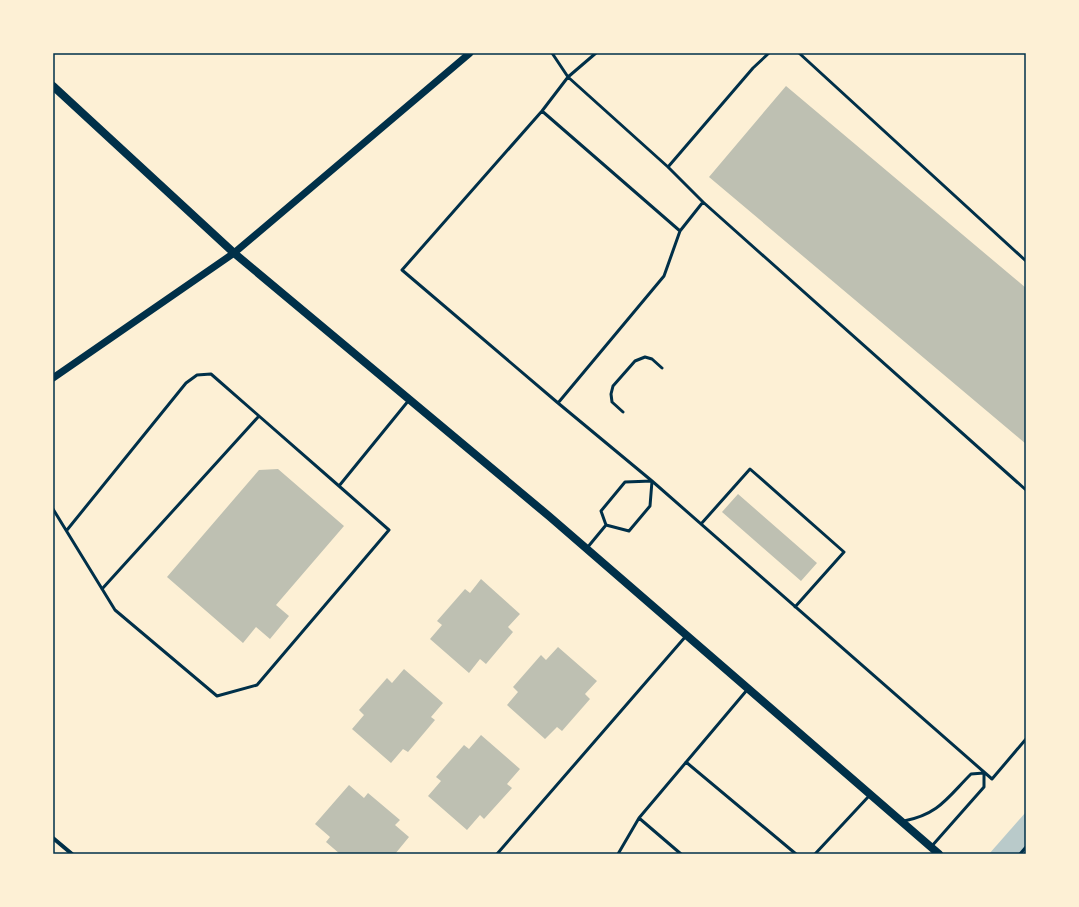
<svg xmlns="http://www.w3.org/2000/svg" width="1079" height="907" viewBox="0 0 1079 907" font-family="Raleway,sans-serif">
  <style>
    .green { fill: #b9caca }
    .building { fill: #bec0b2 }
    .lines { fill: none; stroke-linecap: round; stroke-linejoin: round }
    .service { stroke: #003049; stroke-width: 3 }
    .minor { stroke: #003049; stroke-width: 4 }
    .tertiary { stroke: #003049; stroke-width: 7 }
    .secondary { stroke: #003049; stroke-width: 8 }
    .neatline { fill: none; stroke: #003049; stroke-width: 1.5 }
  </style>
  <rect width="100%" height="100%" fill="#fdf0d5"/>
  <!-- green -->
  <path class="green" d="M1026 812V854H989Z"/>
  <!-- building -->
  <path class="building" d="M786 86 1026 288V444L709 177Z
    M278 469 344 526 276 605 289 616 270 639 256 627 243 643 167 577 259 470Z
    M738 494 817 563 801 581 722 512Z
    M481 579 520 614 508 627 513 632 486 664 480 659 469 673 430 639 442 625 437 621 465 589 470 593Z
    M558 647 597 681 585 694 590 699 562 731 557 727 545 739 507 705 518 692 513 687 541 655 546 660Z
    M404 669 443 703 431 717 435 720 408 752 403 749 391 763 352 729 364 715 359 710 387 678 392 683Z
    M481 735 520 769 507 784 512 788 484 819 480 815 467 830 428 796 441 781 436 777 464 745 469 749Z
    M349 785 364 798 368 793 400 820 395 825 409 837 395 854H340L326 842 330 837 315 824Z"/>
  <g class="lines">
    <!-- service -->
    <path class="service" d="M552 53 568 77 668 167 703 202 680 231 664 276 558 403
      M596 53 568 77 542 111 402 270 558 403 652 481 992 779 1026 739
      M799 53 1026 261
      M542 111 680 231
      M668 167 753 68 769 53
      M703 202 1026 490
      M623 412 612 402 611 394 613 386 635 361 645 357 652 359 662 368
      M652 481 650 506 629 531 606 525 601 511 625 482Z
      M53 509 115 610 217 696 257 685 389 530 339 486 409 400
      M701 524 750 469 844 552 795 607
      M67 530 186 383 197 375 211 374 339 486
      M587 548 606 525
      M102 589 259 416
      M686 762 796 854
      M639 818 681 854
      M904 821C939 814 947 798 971 774L984 773V787L931 847
      M497 854 686 636
      M618 854 639 818 747 690
      M815 854 869 796
      M1020 854 1026 847"/>
    <!-- minor -->
    <path class="minor" d="M53 838 72 854"/>
    <!-- tertiary -->
    <path class="tertiary" d="M53 378 234 253 470 53"/>
    <!-- secondary -->
    <path class="secondary" d="M53 86 234 253 550 517 939 854"/>
  </g>
  <!-- border -->
  <rect width="1079" height="907" fill="none" stroke="#fdf0d5" stroke-width="108"/>
  <rect x="54" y="54" width="971" height="799" class="neatline"/>
</svg>
